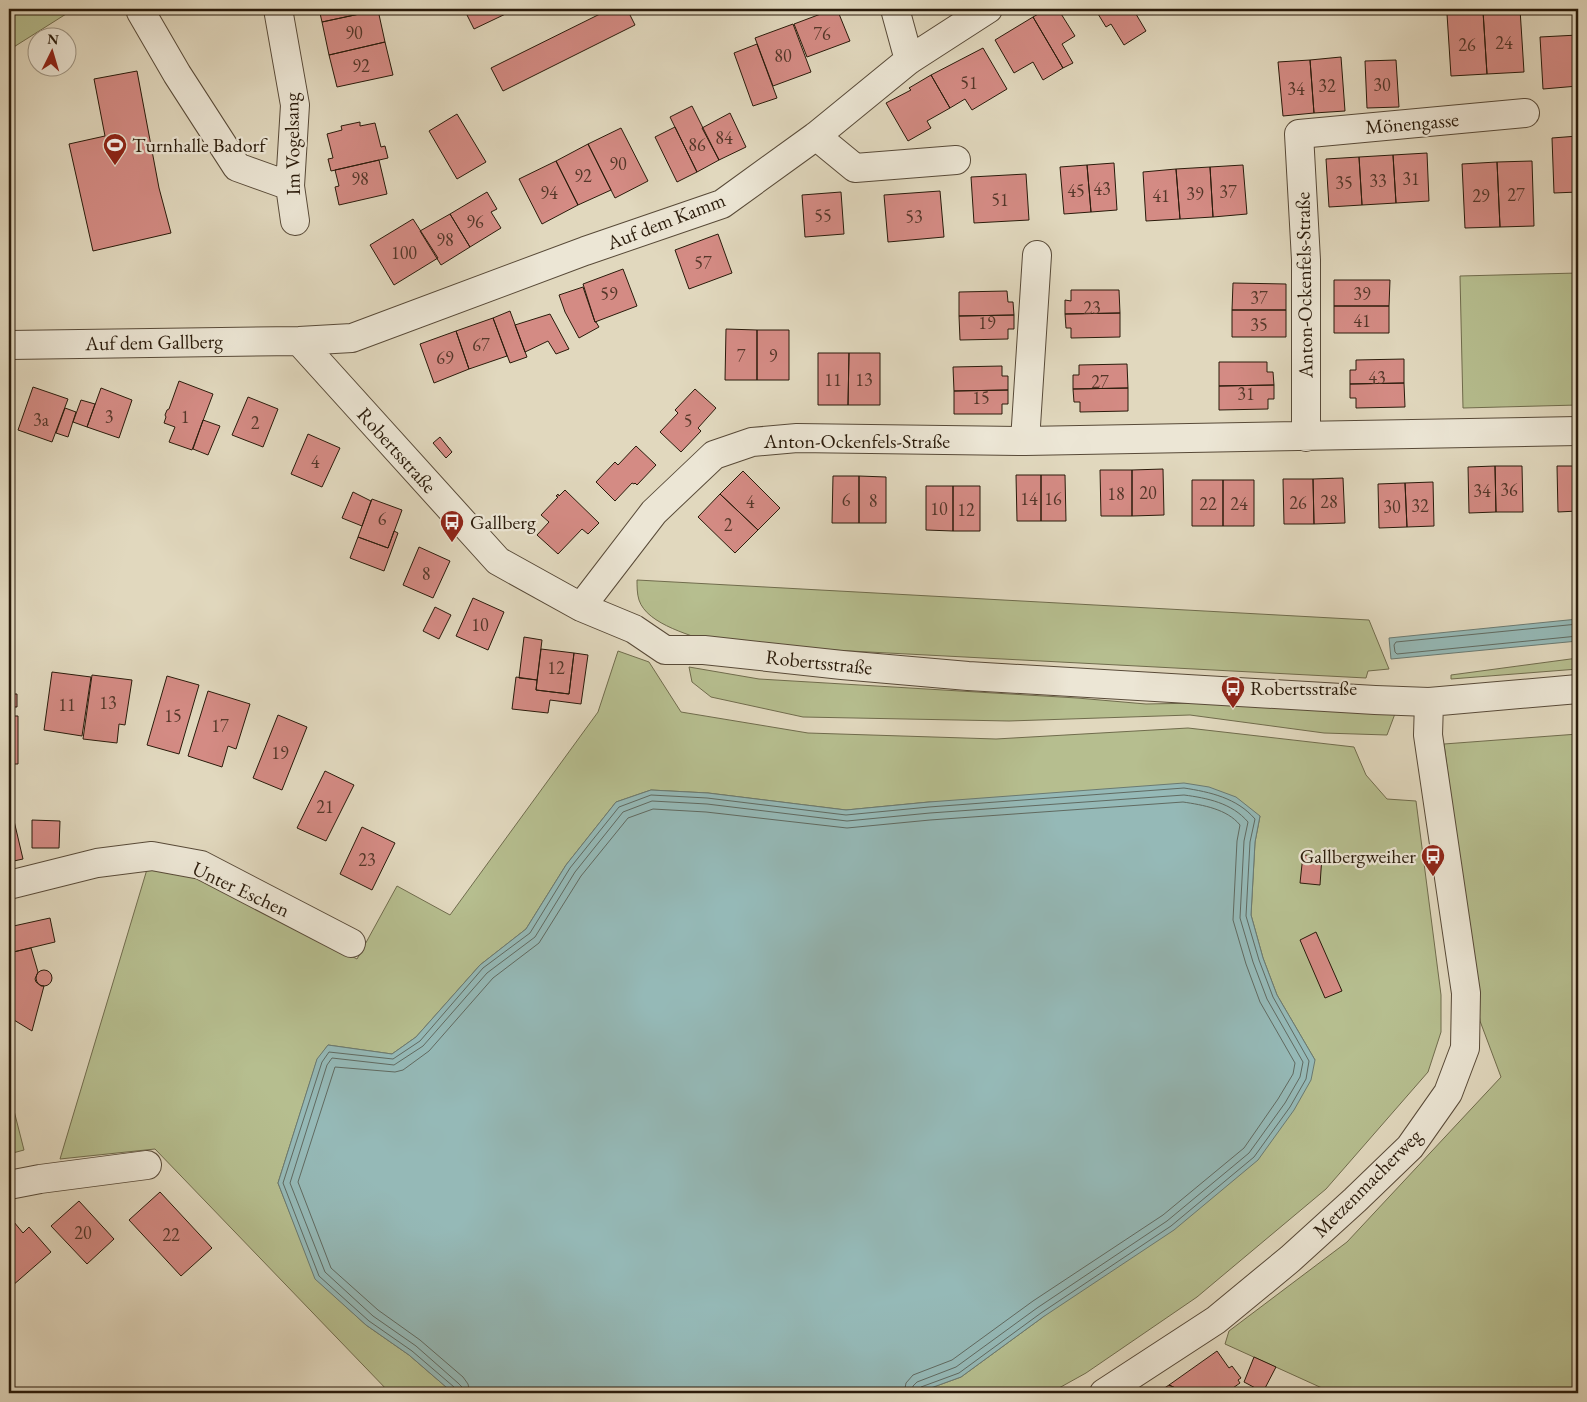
<svg xmlns="http://www.w3.org/2000/svg" width="1587" height="1402" viewBox="0 0 1587 1402" font-family="'EB Garamond',serif">
  <style>
    .green { fill: #b6be8f; stroke: #706c4d }
    .water { fill: #95b9b7; stroke: #6a7a72 }
    .lines { fill: none; stroke-linecap: round; stroke-linejoin: round }
    .shore { stroke: #606a61; stroke-width: 1 }
    .building { fill: #d48b84; stroke: #2a1b0b }
    .minor-casing { stroke: #584a38; stroke-width: 30 }
    .minor { stroke: #ece6d5; stroke-width: 28 }
    .labels { text-anchor: middle; dominant-baseline: central; stroke-width: 4.5; stroke-linejoin: round; paint-order: stroke }
    .number-label { font-size: 18px; fill: #543729 }
    .street-label { font-size: 20px; fill: #2a1b0b; stroke: #ece6d5 }
    .poi-label { font-size: 20px; fill: #2a1b0b; stroke: #ece6d5; text-anchor: start }
  </style>
  <rect width="100%" height="100%" fill="#e1d8be"/>
  <filter id="stains"><feTurbulence type="fractalNoise" baseFrequency=".004" numOctaves="4"/><feColorMatrix values="0 0 0 0 .2 0 0 0 0 .09 0 0 0 0 .02 0 0 0 .5 -.17"/></filter>
  <radialGradient id="worn" r=".72"><stop offset=".6" stop-color="#630" stop-opacity="0"/><stop offset="1" stop-color="#630" stop-opacity=".3"/></radialGradient>
  <!-- green -->
  <path class="green" d="M9 9H74L9 50Z
    M1578 273V405L1463 408 1460 276Z
    M637 580 1369 620 1389 669 1368 671 1366 678 716 644C694 636 647 625 639 600 637 594 637 586 637 580Z
    M618 651 649 662 681 712 808 733 996 739 1188 728 1354 747 1366 775 1387 799 1416 801 1441 995V1032L1428 1072 1326 1189 1197 1297 1086 1373 1050 1393H917L961 1377 1043 1317 1315 1060 1277 995 1263 958 1251 915 1255 842 1260 816 929 802 846 810 708 793 651 790 616 802 566 865 526 929 480 965 416 1037 392 1054 328 1045 317 1060 278 1183 316 1279 366 1325 409 1355 453 1393H390L155 1149 60 1159 148 866 197 878 357 959 397 886 450 915 598 712Z
    M1578 658V669L1451 679V675Z
    M689 667 759 679 1077 698 1146 704 1202 703 1396 711 1387 735 1324 733 1190 715 1009 721 803 717 711 697 692 682Z
    M1578 734V1393H1333L1225 1344 1229 1331 1347 1242 1501 1077 1480 1021 1444 744Z
    M9 1091 24 1150 9 1154Z"/>
  <!-- water -->
  <path class="water" d="M1578 619V641L1391 659 1389 638Z
    M1184 783 1209 787 1236 797 1260 816 1255 842 1251 915 1263 958 1277 995 1315 1060 1311 1080 1294 1110 1258 1160 1174 1230 1043 1317 961 1377 917 1393H453L409 1355 366 1325 315 1279 278 1183 317 1059 328 1045 392 1054 416 1037 480 965 526 929 566 865 616 802 651 790 708 793 846 810 929 802Z"/>
  <g class="lines">
    <!-- shore -->
    <path class="shore" d="M1578 624 1396 642 1394 645 1395 652 1397 654 1578 636
      M456 1393 454 1387 412 1351 369 1321 319 1276 283 1183 322 1062 329 1052 393 1059 420 1041 483 968 530 933 570 868 619 807 651 795 707 798 846 815 929 807 1184 788C1210 792 1237 798 1255 819L1250 842 1246 916 1259 960 1273 997 1309 1061 1306 1079 1290 1107 1254 1157 1171 1226 1041 1313 959 1373 921 1387 918 1393
      M463 1393 462 1387 458 1383 416 1346 373 1316 325 1272 290 1183 327 1065 332 1058 394 1065 423 1046 487 973 535 937 575 872 623 812 652 801 707 804 847 821 930 813 1184 795C1207 798 1232 803 1248 822L1244 841 1240 918 1253 962 1267 999 1303 1062 1300 1077 1285 1103 1249 1153 1167 1221 1037 1308 956 1367 917 1382 913 1386 912 1393
      M470 1393 468 1384 463 1377 420 1340 378 1310 331 1268 298 1182 335 1067 395 1072 403 1070 429 1051 493 978 539 943 581 876 628 818 653 809 706 812 847 828 930 820 1183 802C1203 805 1227 809 1240 825L1237 841 1233 920 1246 964 1260 1002 1295 1063 1293 1074 1278 1099 1244 1148 1163 1215 1033 1301 952 1360 913 1375 906 1383 904 1393"/>
  </g>
  <!-- building -->
  <path class="building" d="M319 9H378V10L322 22Z
    M464 9H516L474 29Z
    M610 9H627L635 25 503 91 491 68Z
    M660 9H673L662 14Z
    M834 9H837L850 41 807 57 794 24Z
    M1047 9H1058L1075 36 1062 44 1073 63 1063 68 1033 17Z
    M1095 9H1133L1146 31 1124 45 1111 24 1106 27Z
    M1133 9H1144L1136 14Z
    M1520 9 1524 72 1487 74 1483 11Z
    M378 10 385 42 329 55 322 22Z
    M1483 11 1487 74 1451 76 1447 14Z
    M1033 17 1063 68 1043 80 1033 62 1014 73 995 40Z
    M793 24 811 72 773 86 755 38Z
    M1578 35V86L1543 89 1540 37Z
    M385 42 393 75 337 87 329 55Z
    M757 44 777 98 753 106 734 53Z
    M983 48 1007 89 972 110 965 99 950 108 931 75Z
    M1341 57 1345 111 1314 113 1310 60Z
    M1310 60 1314 113 1283 116 1278 62Z
    M1396 60 1399 107 1367 108 1365 61Z
    M137 71 159 188 171 233 93 251 69 144 105 136 94 79Z
    M931 75 950 108 927 121 931 128 908 141 886 103 911 90 909 88Z
    M692 106 719 160 697 172 670 117Z
    M730 113 746 147 719 160 702 128Z
    M457 114 486 162 457 179 429 131Z
    M360 122V126L375 123 381 147 385 146 388 158 331 171 328 159 333 158 327 134 342 130 341 126Z
    M675 127 697 172 677 182 655 137Z
    M621 128 648 181 615 198 588 144Z
    M1578 136V192L1554 193 1552 138Z
    M588 144 611 190 578 205 556 161Z
    M1427 153 1429 201 1396 203 1393 155Z
    M1393 155 1396 203 1362 205 1359 157Z
    M1359 157 1362 205 1329 207 1326 159Z
    M379 160 387 194 339 205 335 187 339 186 335 170Z
    M556 161 578 205 542 224 519 179Z
    M1532 161 1534 226 1500 227 1497 162Z
    M1497 162 1500 227 1465 228 1462 164Z
    M1114 163 1117 210 1091 212 1087 165Z
    M1087 165 1091 212 1064 214 1060 167Z
    M1243 165 1247 214 1213 217 1210 167Z
    M1210 167 1213 217 1180 219 1176 169Z
    M1176 169 1180 219 1146 221 1143 172Z
    M1026 174 1029 220 974 223 971 177Z
    M940 191 944 237 888 242 884 195Z
    M487 192 497 209 491 212 501 228 470 247 450 214Z
    M841 192 844 234 805 237 802 195Z
    M450 214 470 247 441 265 420 231Z
    M413 219 438 258 394 285 370 245Z
    M718 234 732 273 689 289 675 250Z
    M623 269 637 306 595 322 583 284Z
    M1334 280H1390L1389 306H1334Z
    M1233 283 1286 284V310H1232Z
    M583 287 595 322H596L599 327 579 338 565 312 559 295Z
    M1071 290H1119L1120 313 1065 314V300L1071 301Z
    M1007 291 1008 302H1013L1014 315 959 316V292Z
    M1334 306H1389V333H1334Z
    M1232 310H1286V337H1232Z
    M510 311 527 357 510 363 493 318Z
    M1120 313V337L1071 338V328H1066L1065 314Z
    M550 314 569 349 556 354 548 341 525 352 515 325Z
    M1014 315V329H1008V339L960 340 959 316Z
    M493 318 507 356 469 369 456 331Z
    M726 329 757 330V380H725Z
    M757 330H789V380H757Z
    M456 331 469 369 434 383 420 344Z
    M818 353H849L848 405H818Z
    M849 353H880V405H848Z
    M1404 359V383L1350 384V370H1356V360Z
    M1219 362H1267V372H1273L1274 385 1219 386Z
    M1127 364 1128 388 1073 389V375H1079V365Z
    M1002 366V376H1008V390L954 391 953 367Z
    M179 381 213 394 192 450 169 442 175 427 164 423 166 417 165 415 167 410 169 409Z
    M1404 383 1405 407 1356 408V398H1350V384Z
    M1274 385V399H1268V409L1219 410V386Z
    M33 387 68 399 52 442 18 430Z
    M101 388 132 400 119 438 87 427Z
    M1128 388V411L1080 412V402H1074L1073 389Z
    M695 389 716 408 698 428 701 431 681 452 660 432 678 413 675 410Z
    M1008 390V404H1002V414H954V391Z
    M248 397 278 409 263 447 232 435Z
    M81 400 95 404 87 427 73 422Z
    M65 408 76 412 68 437 56 433Z
    M203 420 220 426 208 455 193 449Z
    M308 434 340 448 322 487 291 474Z
    M440 437 452 452 446 458 433 443Z
    M636 446 656 465 637 485 635 483 634 484 632 483 615 501 596 482 615 462 618 465Z
    M1495 466 1496 512 1469 513 1468 467Z
    M1495 466H1522L1523 512H1496Z
    M1557 466H1578V511L1558 512Z
    M1163 469 1164 515 1132 516V470Z
    M1100 470H1132V516H1101Z
    M743 471 780 508 758 530 720 494Z
    M1016 475H1041V521H1017Z
    M1041 475H1065L1066 521H1041Z
    M833 476H859V523H832Z
    M859 476 886 477V523H859Z
    M1343 478 1345 523 1314 524 1313 479Z
    M1283 479H1313L1314 524H1284Z
    M1192 480H1223V526H1192Z
    M1223 480H1254V526H1223Z
    M1433 482 1434 526 1407 527 1405 483Z
    M1405 483 1407 527 1379 528 1378 484Z
    M926 486H953V531L926 530Z
    M953 486H980V531H953Z
    M565 490 599 523 588 534 582 529 558 554 537 535 549 522 541 515 558 497 556 496 558 494 559 496Z
    M353 492 371 501 362 526 342 518Z
    M720 494 758 530 735 553 698 517Z
    M372 499 402 510 388 548 358 537Z
    M394 531 398 533 384 571 350 558 358 537 388 548Z
    M419 547 450 561 433 598 403 585Z
    M473 598 504 612 488 650 456 636Z
    M435 607 451 615 439 639 423 631Z
    M524 637 542 640 537 680 519 678Z
    M541 649 574 653 569 694 536 690Z
    M574 653 588 655 581 704 550 700 548 713 512 709 516 677 537 680 536 690 569 694Z
    M52 672 91 677 82 736 44 730Z
    M92 675 132 680 125 725 119 724 117 743 83 739Z
    M167 676 199 685 179 754 147 745Z
    M208 691 250 704 236 749 228 746 222 767 188 756Z
    M9 694H17V707H9Z
    M278 715 307 727 282 790 253 778Z
    M9 716H18V764H9Z
    M325 771 354 785 326 841 297 828Z
    M9 808H11L23 859 9 862Z
    M32 820 60 821 59 848H32Z
    M362 827 395 843 372 890 340 874Z
    M1303 855 1322 856 1320 885 1300 883Z
    M50 918 55 942 9 953V927Z
    M1316 932 1342 991 1325 998 1300 940Z
    M31 948 38 972 35 979 36 982 41 986H44L32 1031 9 1017V953Z
    M36 978a8 8 0 1 1 16 0a8 8 0 1 1-16 0Z
    M160 1192 212 1248 181 1276 129 1220Z
    M79 1201 114 1239 87 1264 51 1226Z
    M9 1216 23 1233 29 1227 51 1252 12 1286 9 1282Z
    M1217 1351 1229 1368 1232 1366 1241 1378 1238 1380 1240 1383 1226 1393H1186L1169 1385Z
    M1254 1357 1276 1367 1263 1392 1244 1382Z
    M1169 1385 1186 1393H1157Z"/>
  <g class="lines">
    <!-- minor casing -->
    <g class="minor-casing">
      <path id="minor" d="M278 9 295 105 290 186 295 221
        M895 9 909 60
        M141 12 177 74 237 167 290 186
        M816 136 855 168 956 160
        M299 341 498 561 581 607 634 629 665 650H704L842 665 968 676 1375 700 1429 702 1578 689
        M9 345 299 341 352 338 585 251 722 204 816 136 909 60 988 9
        M1306 437V260L1299 134 1525 113
        M1025 441 1037 255
        M581 607 654 512 714 455 752 442 797 438 1025 441 1578 431
        M9 885 97 863 152 856 201 865 351 943
        M9 1185 40 1179 147 1165
        M1104 1393 1216 1320 1290 1259 1355 1200 1410 1147 1448 1093 1465 1048 1466 993 1428 735 1429 702"/>
    </g>
    <!-- minor -->
    <use href="#minor" class="minor"/>
  </g>
  <!-- icons -->
  <defs>
    <g id="stadium-pin" transform="scale(1.25)"><path d="M0 17L-7.5 6A9.5 9.5 0 1 1 7.5 6Z" fill="#8f2418" stroke="#ece6d5"/><path d="M0-5a6.5 5 0 1 0 0 10a6.5 5 0 1 0 0-10ZM-3.5-1.8h7v3.6h-7Z" fill="#fff"/></g>
    <g id="bus-pin" transform="scale(1.25)"><path d="M0 17L-7.5 6A9.5 9.5 0 1 1 7.5 6Z" fill="#8f2418" stroke="#ece6d5"/><path d="M-5-6H5V4H4V6H2V4H-2V6H-4V4H-5ZM-3.5-4V0h7V-4ZM-3.5 1.2v1.5H-2V1.2ZM2 1.2v1.5H3.5V1.2Z" fill="#fff"/></g>
  </defs>
  <g fill-rule="evenodd">
    <use href="#stadium-pin" x="115" y="145"/>
    <use href="#bus-pin" x="452" y="522"/>
    <use href="#bus-pin" x="1233" y="688"/>
    <use href="#bus-pin" x="1433" y="856"/>
  </g>
  <g class="labels">
    <!-- number labels -->
    <g class="number-label">
      <text x="354" y="32">90</text>
      <text x="822" y="33">76</text>
      <text x="1504" y="42">24</text>
      <text x="1467" y="44">26</text>
      <text x="783" y="55">80</text>
      <text x="361" y="65">92</text>
      <text x="969" y="82">51</text>
      <text x="1382" y="84">30</text>
      <text x="1327" y="85">32</text>
      <text x="1296" y="88">34</text>
      <text x="724" y="137">84</text>
      <text x="697" y="144">86</text>
      <text x="618" y="163">90</text>
      <text x="583" y="175">92</text>
      <text x="360" y="178">98</text>
      <text x="1411" y="178">31</text>
      <text x="1378" y="180">33</text>
      <text x="1344" y="182">35</text>
      <text x="1102" y="188">43</text>
      <text x="1076" y="190">45</text>
      <text x="1228" y="191">37</text>
      <text x="549" y="192">94</text>
      <text x="1195" y="193">39</text>
      <text x="1516" y="194">27</text>
      <text x="1161" y="195">41</text>
      <text x="1481" y="195">29</text>
      <text x="1000" y="199">51</text>
      <text x="823" y="215">55</text>
      <text x="914" y="216">53</text>
      <text x="475" y="221">96</text>
      <text x="445" y="239">98</text>
      <text x="404" y="252">100</text>
      <text x="703" y="262">57</text>
      <text x="609" y="293">59</text>
      <text x="1362" y="293">39</text>
      <text x="1259" y="297">37</text>
      <text x="1092" y="307">23</text>
      <text x="1362" y="320">41</text>
      <text x="987" y="322">19</text>
      <text x="1259" y="324">35</text>
      <text x="481" y="344">67</text>
      <text x="741" y="355">7</text>
      <text x="773" y="355">9</text>
      <text x="445" y="357">69</text>
      <text x="1377" y="377">43</text>
      <text x="833" y="379">11</text>
      <text x="864" y="379">13</text>
      <text x="1100" y="381">27</text>
      <text x="1246" y="393">31</text>
      <text x="981" y="397">15</text>
      <text x="109" y="416">3</text>
      <text x="185" y="416">1</text>
      <text x="41" y="419">3a</text>
      <text x="688" y="420">5</text>
      <text x="255" y="422">2</text>
      <text x="315" y="461">4</text>
      <text x="1509" y="489">36</text>
      <text x="1482" y="490">34</text>
      <text x="1148" y="492">20</text>
      <text x="1116" y="493">18</text>
      <text x="1029" y="498">14</text>
      <text x="1053" y="498">16</text>
      <text x="846" y="499">6</text>
      <text x="873" y="500">8</text>
      <text x="750" y="501">4</text>
      <text x="1329" y="501">28</text>
      <text x="1298" y="502">26</text>
      <text x="1208" y="503">22</text>
      <text x="1239" y="503">24</text>
      <text x="1420" y="505">32</text>
      <text x="1392" y="506">30</text>
      <text x="939" y="508">10</text>
      <text x="966" y="509">12</text>
      <text x="382" y="518">6</text>
      <text x="728" y="524">2</text>
      <text x="426" y="573">8</text>
      <text x="480" y="624">10</text>
      <text x="556" y="667">12</text>
      <text x="108" y="702">13</text>
      <text x="67" y="704">11</text>
      <text x="173" y="715">15</text>
      <text x="220" y="725">17</text>
      <text x="280" y="752">19</text>
      <text x="325" y="806">21</text>
      <text x="367" y="859">23</text>
      <text x="83" y="1232">20</text>
      <text x="171" y="1234">22</text>
    </g>
    <!-- street labels -->
    <g class="street-label">
      <text transform="translate(1412 123) rotate(-5)">Mönengasse</text>
      <text transform="translate(292 144) rotate(-91)">Im Vogelsang</text>
      <text transform="translate(666 221) rotate(-21)">Auf dem Kamm</text>
      <text transform="translate(1304 285) rotate(-91)">Anton-Ockenfels-Straße</text>
      <text transform="translate(154 342) rotate(-1)">Auf dem Gallberg</text>
      <text x="857" y="441">Anton-Ockenfels-Straße</text>
      <text transform="translate(397 450) rotate(48)">Robertsstraße</text>
      <text transform="translate(819 662) rotate(6)">Robertsstraße</text>
      <text transform="translate(241 889) rotate(25)">Unter Eschen</text>
      <text transform="translate(1367 1183) rotate(-45)">Metzenmacherweg</text>
    </g>
    <!-- poi labels -->
    <g class="poi-label">
      <text x="132" y="145">Turnhalle Badorf</text>
      <text x="470" y="522">Gallberg</text>
      <text x="1250" y="688">Robertsstraße</text>
      <text x="1416" y="856" text-anchor="end">Gallbergweiher</text>
    </g>
  </g>
  <!-- margin -->
  <rect width="1587" height="1402" fill="none" stroke="#e1d8be" stroke-width="30"/>
  <rect x="10" y="10" width="1567" height="1382" fill="none" stroke="#2a1b0b" stroke-width="2.5"/>
  <rect x="15" y="15" width="1557" height="1372" fill="none" stroke="#2a1b0b"/>
  <!-- north arrow -->
  <g transform="translate(52 52) rotate(5)"><circle r="24" fill="#ece6d5" stroke="#9e9584"/>
  <path d="M0-4L9 19L0 12L-9 19Z" fill="#8f2418"/>
  <text y="-8" font-size="14" font-weight="bold" text-anchor="middle" fill="#2a1b0b">N</text>
  </g>
  <rect width="100%" height="100%" filter="url(#stains)"/>
  <rect width="100%" height="100%" fill="url(#worn)"/>
</svg>
